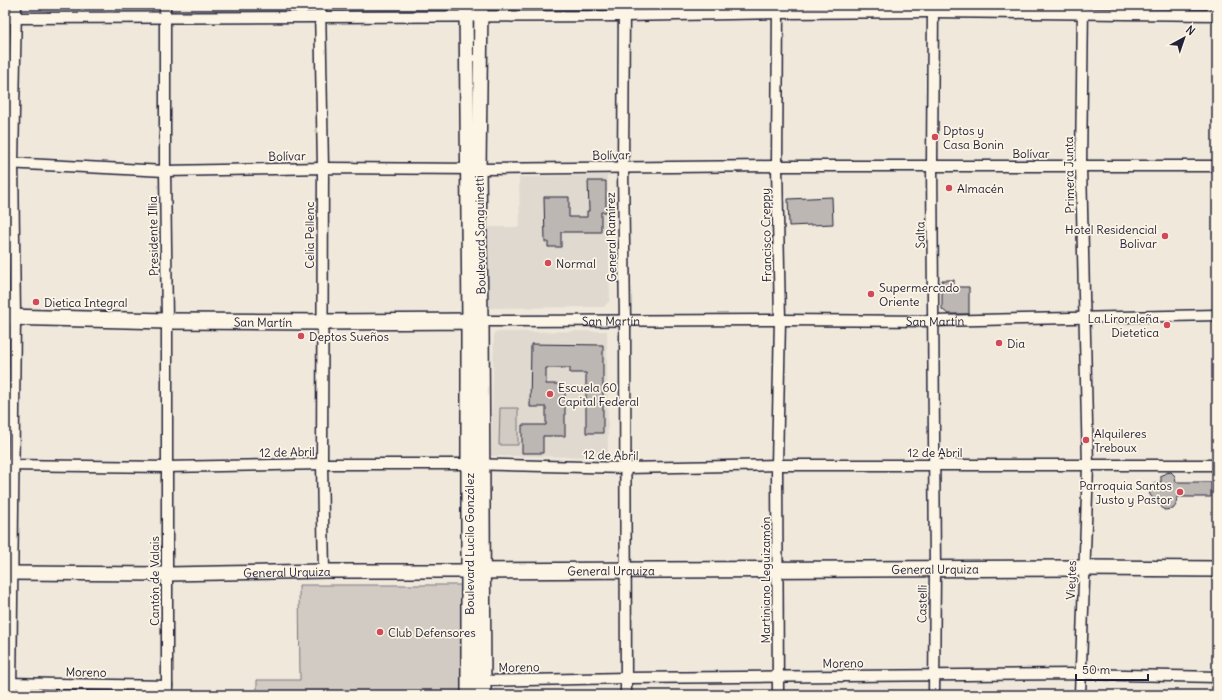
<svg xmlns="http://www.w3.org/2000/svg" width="1222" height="700" viewBox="0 0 1222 700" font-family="Delius,sans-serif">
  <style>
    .built { fill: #e0d9cf }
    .green { fill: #d1cbc3; stroke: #7a767f }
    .building { fill: #bcb7b3; stroke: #22223b }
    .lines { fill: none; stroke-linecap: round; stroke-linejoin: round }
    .minor-casing { stroke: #22223b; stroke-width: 13 }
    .tertiary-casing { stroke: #22223b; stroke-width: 16 }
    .secondary-casing { stroke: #22223b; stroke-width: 18 }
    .minor { stroke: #fcf5e5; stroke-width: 10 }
    .tertiary { stroke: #fcf5e5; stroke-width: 13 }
    .secondary { stroke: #fcf5e5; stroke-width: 15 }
    .poi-dot { fill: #d1495b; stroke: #fcf5e5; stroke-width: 1.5 }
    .labels { text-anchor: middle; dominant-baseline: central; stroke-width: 3.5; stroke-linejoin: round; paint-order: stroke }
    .poi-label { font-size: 12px; fill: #22223b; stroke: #fcf5e5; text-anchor: start }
    .street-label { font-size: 12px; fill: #22223b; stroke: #fcf5e5 }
  </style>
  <rect width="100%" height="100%" fill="#efe8db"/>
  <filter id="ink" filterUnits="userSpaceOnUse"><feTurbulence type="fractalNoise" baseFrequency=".025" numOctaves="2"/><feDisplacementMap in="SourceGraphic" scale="8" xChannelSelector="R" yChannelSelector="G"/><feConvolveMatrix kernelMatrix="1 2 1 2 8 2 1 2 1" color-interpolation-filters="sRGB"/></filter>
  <g filter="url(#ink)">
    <!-- built -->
    <path class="built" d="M607 175 610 300 604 307 488 308 487 227H520L519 177Z
      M607 331 608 457 491 456 494 332Z"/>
    <!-- green -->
    <path class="green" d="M500 408H518V445H499Z
      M299 585H461L462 695H257V680H300Z"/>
    <!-- building -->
    <path class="building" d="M588 181H606V212H601V232H561V247H548V242H545L544 197H569V217H587V211H589Z
      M832 197 833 224 789 226 788 199Z
      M942 280H954V287H969V314H948L942 309Z
      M531 344 603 345V433H586V373H570V368H546V384H565V436H543V453H522V425H546V407H530Z
      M1171 472 1175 476 1176 482H1211V497H1177L1176 505 1173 509 1164 510 1160 505V498L1154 499 1150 495 1149 489 1155 482H1161V476L1166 473Z"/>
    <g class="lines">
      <!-- minor casing -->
      <g class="minor-casing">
        <g id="minor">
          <path d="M165 5V171L167 321V695"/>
          <path d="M320 5 323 168 322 464 324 571"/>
          <path d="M624 5 623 168 625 321 626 695"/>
          <path d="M778 5 777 166 780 320 777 465 778 695"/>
          <path d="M933 5 932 166 935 569 934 695"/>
          <path d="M5 18 624 16 778 13 933 12 1217 15"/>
          <path d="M5 163 165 171 323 168 479 169 777 166H1217"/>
          <path id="s1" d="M481 321 780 320 934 321 1217 315"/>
          <path d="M5 465 166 467 322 464H468L625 468 777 465H1217"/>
          <path d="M477 681 626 678 1080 674 1217 677"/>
          <path d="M5 683 167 686"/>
          <path d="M11 695 15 317 13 163 16 5"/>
          <path d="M1080 695 1088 466 1081 166 1083 5"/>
        </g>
      </g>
      <!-- tertiary casing -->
      <g class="tertiary-casing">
        <g id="tertiary">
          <path d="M466 5 469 321"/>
          <path d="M481 321 479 169 481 5"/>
          <path id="s2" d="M5 573 168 574 324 571H469"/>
        </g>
      </g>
      <!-- secondary casing -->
      <g class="secondary-casing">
        <g id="secondary">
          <path id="s3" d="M5 317 167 321 322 322 481 321 483 695"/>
          <path d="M469 321V695"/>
          <path id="s4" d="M469 571 1084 568 1217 569"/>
        </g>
      </g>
      <!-- minor -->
      <use href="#minor" class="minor"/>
      <!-- tertiary -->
      <use href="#tertiary" class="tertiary"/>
      <!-- secondary -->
      <use href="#secondary" class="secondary"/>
    </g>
  </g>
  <!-- markers -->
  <g class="poi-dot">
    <circle cx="935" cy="137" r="4"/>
    <circle cx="949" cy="188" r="4"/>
    <circle cx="1165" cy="236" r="4"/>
    <circle cx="548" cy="263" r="4"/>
    <circle cx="871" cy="294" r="4"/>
    <circle cx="36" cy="302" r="4"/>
    <circle cx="1167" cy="325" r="4"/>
    <circle cx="301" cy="336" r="4"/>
    <circle cx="999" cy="343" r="4"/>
    <circle cx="550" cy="394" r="4"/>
    <circle cx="1086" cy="440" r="4"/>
    <circle cx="1180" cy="492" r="4"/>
    <circle cx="380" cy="632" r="4"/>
  </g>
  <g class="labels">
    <!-- poi labels -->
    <g class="poi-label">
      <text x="943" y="130">Dptos y<tspan x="943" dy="14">Casa Bonin</tspan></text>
      <text x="957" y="188">Almacén</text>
      <text x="1157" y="229" text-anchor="end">Hotel Residencial<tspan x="1157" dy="14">Bolivar</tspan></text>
      <text x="556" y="263">Normal</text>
      <text x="879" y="287">Supermercado<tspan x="879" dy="14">Oriente</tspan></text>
      <text x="44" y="302">Dietica Integral</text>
      <text x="1159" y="318" text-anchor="end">La Liroraleña<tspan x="1159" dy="14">Dietetica</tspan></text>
      <text x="309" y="336">Deptos Sueños</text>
      <text x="1007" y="343">Dia</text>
      <text x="558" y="387">Escuela 60<tspan x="558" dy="14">Capital Federal</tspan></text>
      <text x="1094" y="433">Alquileres<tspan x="1094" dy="14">Treboux</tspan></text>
      <text x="1172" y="485" text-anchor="end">Parroquia Santos<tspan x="1172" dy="14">Justo y Pastor</tspan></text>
      <text x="388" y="632">Club Defensores</text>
    </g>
    <!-- street labels -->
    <g class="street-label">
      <text x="1031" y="153">Bolívar</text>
      <text transform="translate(611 155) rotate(-1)">Bolívar</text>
      <text transform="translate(287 156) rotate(-1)">Bolívar</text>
      <text transform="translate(1069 175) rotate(-91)">Primera Junta</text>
      <text transform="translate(309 235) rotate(-90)">Celia Pellenc</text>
      <text transform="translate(480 235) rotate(-91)">Boulevard Sanguinetti</text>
      <text transform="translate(766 235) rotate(-91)">Francisco Creppy</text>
      <text transform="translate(920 235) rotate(-91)">Salta</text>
      <text transform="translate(153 236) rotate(-91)">Presidente Illia</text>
      <text transform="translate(611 237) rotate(-91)">General Ramírez</text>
      <text stroke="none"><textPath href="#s1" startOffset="454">San Martín</textPath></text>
      <text stroke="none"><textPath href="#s1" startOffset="130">San Martín</textPath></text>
      <text stroke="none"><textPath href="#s3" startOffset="258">San Martín</textPath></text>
      <text transform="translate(287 452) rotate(-1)">12 de Abril</text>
      <text x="935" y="452">12 de Abril</text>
      <text transform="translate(611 455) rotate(1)">12 de Abril</text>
      <text transform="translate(469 544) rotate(-90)">Boulevard Lucilo González</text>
      <text stroke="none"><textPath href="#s4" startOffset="466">General Urquiza</textPath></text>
      <text stroke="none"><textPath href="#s4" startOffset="142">General Urquiza</textPath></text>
      <text stroke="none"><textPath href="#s2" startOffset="282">General Urquiza</textPath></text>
      <text transform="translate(765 580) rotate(-90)">Martiniano Leguizamón</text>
      <text transform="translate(1071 580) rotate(-88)">Vieytes</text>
      <text transform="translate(154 581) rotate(-90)">Cantón de Valais</text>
      <text transform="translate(922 604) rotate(-89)">Castelli</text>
      <text transform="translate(843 663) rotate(-1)">Moreno</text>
      <text transform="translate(519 667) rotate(-1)">Moreno</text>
      <text transform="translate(86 672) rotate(1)">Moreno</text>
    </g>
  </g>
  <!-- margin -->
  <rect width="1222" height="700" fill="none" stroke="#fcf5e5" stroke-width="20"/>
  <rect x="10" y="10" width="1202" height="680" fill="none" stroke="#22223b" stroke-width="1.5" filter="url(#ink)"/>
  <!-- north arrow -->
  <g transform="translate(1184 38) rotate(40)" stroke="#fcf5e5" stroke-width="3" paint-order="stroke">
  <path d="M0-3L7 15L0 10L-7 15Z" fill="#22223b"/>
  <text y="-6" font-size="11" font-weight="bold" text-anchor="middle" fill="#22223b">N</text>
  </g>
  <!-- scale -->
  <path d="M1076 674v6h72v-6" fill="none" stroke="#22223b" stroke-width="2"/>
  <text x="1082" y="674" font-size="12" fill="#22223b" stroke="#fcf5e5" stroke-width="3" paint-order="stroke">50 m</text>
</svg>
